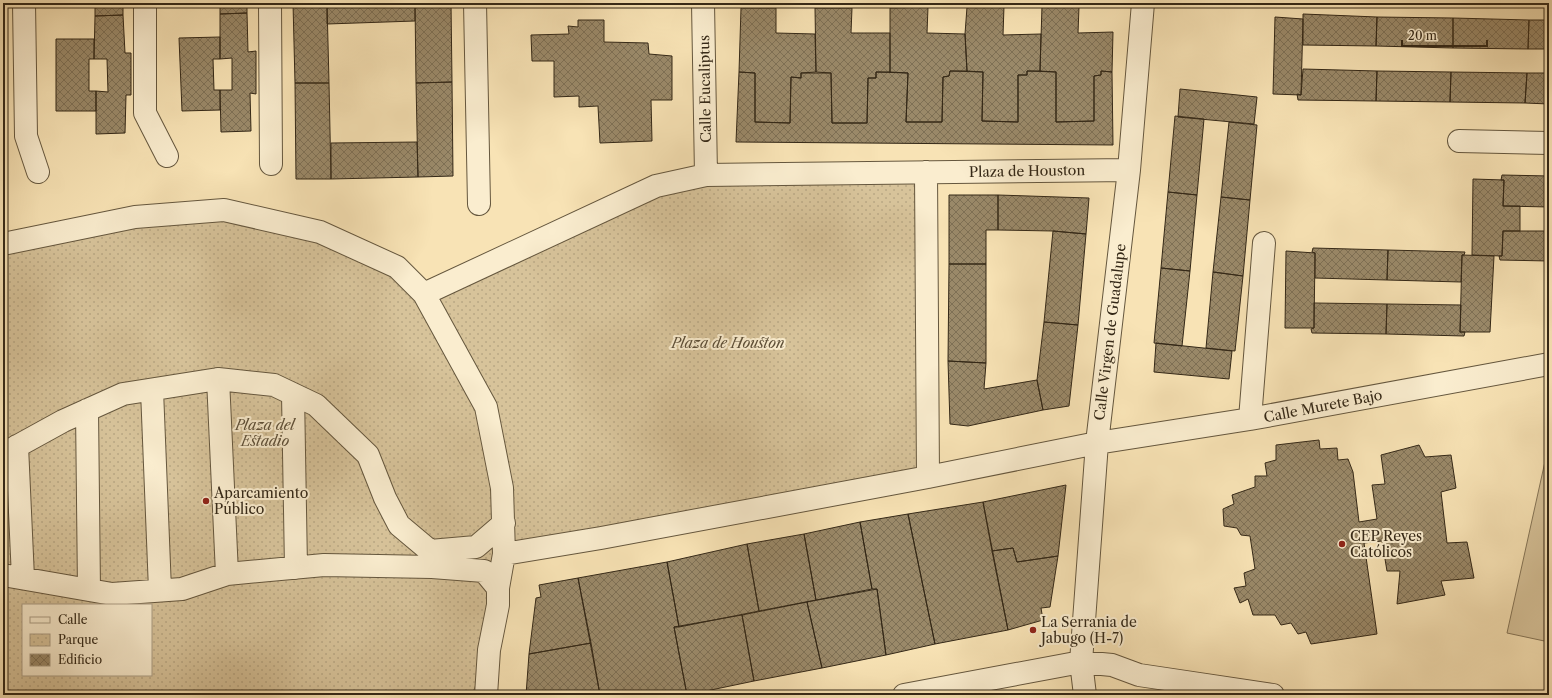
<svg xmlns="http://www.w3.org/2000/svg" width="1552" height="698" viewBox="0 0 1552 698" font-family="'Libre Caslon Text',serif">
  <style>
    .grass { fill: #d7c39a; stroke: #867658 }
    .park { fill: url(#park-dots); stroke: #867658; fill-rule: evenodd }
    .building { fill: url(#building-cross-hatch); stroke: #342817 }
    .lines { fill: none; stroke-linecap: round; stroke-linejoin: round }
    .minor-casing { stroke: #65573e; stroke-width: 24 }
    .minor { stroke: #faedcf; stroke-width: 22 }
    .poi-dot { fill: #8f2418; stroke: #faedcf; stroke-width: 1.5 }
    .labels { text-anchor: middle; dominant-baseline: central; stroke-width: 4; stroke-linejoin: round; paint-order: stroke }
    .street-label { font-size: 14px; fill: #342817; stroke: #faedcf }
    .park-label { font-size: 14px; font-style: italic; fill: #5d4f38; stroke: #faedcf }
    .poi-label { font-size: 14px; fill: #342817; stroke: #faedcf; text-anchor: start }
  </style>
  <defs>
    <pattern id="park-dots" width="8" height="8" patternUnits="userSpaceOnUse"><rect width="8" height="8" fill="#d7c39a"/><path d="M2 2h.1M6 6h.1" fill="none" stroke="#b9a884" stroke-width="1.8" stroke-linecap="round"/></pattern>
    <pattern id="building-cross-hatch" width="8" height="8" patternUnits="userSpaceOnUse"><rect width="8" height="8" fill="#9a8969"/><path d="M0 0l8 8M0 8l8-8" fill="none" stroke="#7e7055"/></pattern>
  </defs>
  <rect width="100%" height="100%" fill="#f8e3b5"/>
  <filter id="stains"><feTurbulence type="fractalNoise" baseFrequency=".005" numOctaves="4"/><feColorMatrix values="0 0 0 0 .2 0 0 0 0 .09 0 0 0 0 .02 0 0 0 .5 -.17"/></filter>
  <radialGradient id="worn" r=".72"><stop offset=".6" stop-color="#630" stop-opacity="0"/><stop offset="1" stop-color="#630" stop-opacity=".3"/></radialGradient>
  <!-- grass -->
  <path class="grass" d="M1546 457 1549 458V642L1507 633Z"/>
  <!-- park -->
  <path class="park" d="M926 172 928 477 505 554 489 650 472 695H3V244L224 210 320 232 424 293 656 186ZM23 605H151V675H23Z"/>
  <!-- building -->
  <path class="building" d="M95 3H123V15L95 16Z
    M220 3H247V13L220 14Z
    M293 3H327L329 83H295Z
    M327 3H415V21L327 24Z
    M415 3H451L452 82 416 83Z
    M1004 6 1003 35 1041 34 1040 71H1027V75H1018V122L982 121 983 72 967 71 965 34 967 7Z
    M1042 6 1079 7 1078 33 1113 32 1112 72 1101 71V75L1094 76V121L1056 122V72L1040 71Z
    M928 7 927 33 965 34 967 71H950L949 76 943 77 942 122H906L908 73 890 72V8Z
    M741 8H776V33L815 34 816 72 801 73V78L791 77 790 123 755 122V73L739 72Z
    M815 8H852L851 33H890V72H876V78H868L867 123H832L831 73 816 72Z
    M247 13 248 52 256 51V94L250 93 251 131 221 132 220 90H232V58L220 59V14Z
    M1303 14 1377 17 1376 46 1303 45Z
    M123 15 125 53H131V95H126L125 133 96 134V91L108 92 107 59H94L95 16Z
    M1275 17 1303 19 1301 95 1273 94Z
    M1377 17 1453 18V48L1376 46Z
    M1453 18 1529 20 1528 49 1453 48Z
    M578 20H604V42L648 43 649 54 672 56V100H651L652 141 600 143 598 106 579 107V96L554 97V61H532L531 35 569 34 568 26 578 27Z
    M1529 20H1549V49H1528Z
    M220 37V59H213L214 90H220V110L182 111 179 38Z
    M56 39H94V59H89V91H96V111H56Z
    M1303 69 1377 71 1376 101 1298 100 1297 94 1301 95Z
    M950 71 983 72 982 121 1018 122V75H1027V71L1056 72V122L1094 121V76L1101 75V71L1112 72 1113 145 736 142 739 72 755 73V122L790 123 791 77 801 78V73H831L832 123H867L868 78H876V72L908 73 906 122H942L943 77 949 76Z
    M1377 71 1451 72 1450 102 1376 101Z
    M1451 72 1527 73 1525 103 1450 102Z
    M1527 73H1549V104L1525 103Z
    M452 82 453 176 418 177 416 83Z
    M295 83H329L331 179H296Z
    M1180 89 1257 97 1254 124 1178 117Z
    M1175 116 1204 119 1197 195 1168 192Z
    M1229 122 1257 125 1250 200 1221 197Z
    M417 142 418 177 331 179V143Z
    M1502 175 1549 176V207L1503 206 1504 180H1501Z
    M1473 179 1504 180 1503 206H1520V231H1503L1502 256 1472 255Z
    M1168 192 1197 195 1190 271 1161 268Z
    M949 195H998V230H986V264H949Z
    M998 195 1089 198 1086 234 1053 231 998 230Z
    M1221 197 1250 200 1243 276 1213 272Z
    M1053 231 1086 234 1078 325 1044 322Z
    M1503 231H1549V261L1500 260 1499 256H1502Z
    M1313 248 1388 250 1387 280 1315 278V253L1312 252Z
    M1388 250 1465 252 1464 255H1462L1461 282 1387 280Z
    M1286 251 1315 253 1314 328H1285Z
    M1462 255 1494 256 1490 332H1460Z
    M949 264H986V363L948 361Z
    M1161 268 1190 271 1182 346 1154 343Z
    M1213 272 1243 276 1235 351 1206 348Z
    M1314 303 1387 304 1386 334 1312 333 1311 329 1314 328Z
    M1387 304 1461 305 1460 332H1465L1464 336 1386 334Z
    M1044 322 1078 325 1069 406 1043 410 1037 380Z
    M1156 343 1232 351 1229 379 1154 372Z
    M948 361 986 363 984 389 1037 380 1043 410 968 426 950 424Z
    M1319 440 1320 449 1337 448 1338 460 1348 459 1353 472 1359 522 1377 519 1372 485 1385 484 1381 455 1419 445 1425 457 1451 455 1456 488 1441 492 1447 543 1467 542 1474 578 1441 581 1445 595 1397 604 1400 571H1387L1382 541 1364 543 1377 634 1311 644 1306 632 1298 634 1291 623 1281 625 1275 615H1253L1248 599 1240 603 1234 588 1246 586 1244 573 1255 569 1250 536 1241 535 1237 528 1224 526 1223 509 1234 504 1232 495 1255 487V476H1267L1265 463 1276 460V445Z
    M1066 485 1058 556 1017 562 1013 548 992 551 983 502Z
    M983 502 1008 630 935 644 908 514Z
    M908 514 935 644 886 655 877 589H872L860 522Z
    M860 522 872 589 816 600 804 534Z
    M804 534 816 600 759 611 747 544Z
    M747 544 759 611 679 627 667 562Z
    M1013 548 1017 562 1058 556 1050 607 1041 608 1043 620 1008 630 992 551Z
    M667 562 679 627H674L687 695H600L578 578Z
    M578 578 591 643 529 654 536 598 541 597 539 585Z
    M877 589 886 655 822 668 807 602Z
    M807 602 822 668 754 681 742 615Z
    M742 615 754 681 687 695 674 627Z
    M591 643 600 695H526L529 654Z"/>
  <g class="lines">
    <!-- minor casing -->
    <g class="minor-casing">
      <path id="minor" d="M24 3 26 136 38 172
        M145 3V113L167 156
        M270 3 271 164
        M475 3 479 204
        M703 3 706 175
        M1459 141 1549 143
        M926 172 928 477
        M3 244 135 217 224 210 320 232 397 267 424 294 486 407 502 488 504 554 498 588V605L489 650 486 695
        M424 294 656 186 706 175 1129 170
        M218 379 227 574
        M152 390 160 590
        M293 394 296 568
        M87 410 89 590
        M1250 419 1264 243
        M17 446 23 578
        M3 454 63 421 123 394 218 379 274 385 316 405 368 455 385 498 399 525 430 551 476 547 504 523
        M504 554 601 538 928 477 1097 443 1250 419 1549 364
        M3 575 112 594 182 589 227 574 324 565 432 567 484 571 498 588
        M904 695 1081 662 1112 665 1139 675 1273 695
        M1085 695 1081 662 1097 443 1129 170 1143 3"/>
    </g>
    <!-- minor -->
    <use href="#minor" class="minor"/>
  </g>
  <!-- markers -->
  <g class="poi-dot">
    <circle cx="206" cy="501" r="4"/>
    <circle cx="1342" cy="544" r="4"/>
    <circle cx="1033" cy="630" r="4"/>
  </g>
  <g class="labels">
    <!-- street labels -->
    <g class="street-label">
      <text transform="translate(705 89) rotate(-91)">Calle Eucaliptus</text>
      <text transform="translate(1027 171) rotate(-1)">Plaza de Houston</text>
      <text transform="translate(1110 332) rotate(-83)">Calle Virgen de Guadalupe</text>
      <text transform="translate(1323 406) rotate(-11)">Calle Murete Bajo</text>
    </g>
    <!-- park labels -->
    <g class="park-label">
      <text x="728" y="343">Plaza de Houston</text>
      <text x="265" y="425">Plaza del<tspan x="265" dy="16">Estadio</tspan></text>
    </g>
    <!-- poi labels -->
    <g class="poi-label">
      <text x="214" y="493">Aparcamiento<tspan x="214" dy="16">Público</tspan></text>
      <text x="1350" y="536">CEP Reyes<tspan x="1350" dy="16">Católicos</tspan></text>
      <text x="1041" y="622">La Serrania de<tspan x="1041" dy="16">Jabugo (H-7)</tspan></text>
    </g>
  </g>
  <!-- margin -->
  <rect width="1552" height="698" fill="none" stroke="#f8e3b5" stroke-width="16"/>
  <rect x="4" y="4" width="1544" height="690" fill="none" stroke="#342817" stroke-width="2"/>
  <rect x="8" y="8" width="1536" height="682" fill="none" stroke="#342817"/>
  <!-- legend -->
  <rect x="22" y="604" width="130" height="72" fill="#faedcf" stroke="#ab9e85"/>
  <rect x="30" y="617" width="20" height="6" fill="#faedcf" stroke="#ab9e85"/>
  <text x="58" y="624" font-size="12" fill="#342817">Calle</text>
  <rect x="30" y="634" width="20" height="12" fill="url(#park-dots)" stroke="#ab9e85"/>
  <text x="58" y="644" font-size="12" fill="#342817">Parque</text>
  <rect x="30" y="654" width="20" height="12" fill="url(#building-cross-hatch)" stroke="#ab9e85"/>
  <text x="58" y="664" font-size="12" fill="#342817">Edificio</text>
  <!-- scale -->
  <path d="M1402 40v6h85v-6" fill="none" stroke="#342817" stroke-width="2"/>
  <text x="1408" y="40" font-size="12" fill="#342817" stroke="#faedcf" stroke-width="3" paint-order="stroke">20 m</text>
  <rect width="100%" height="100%" filter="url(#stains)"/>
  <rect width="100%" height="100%" fill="url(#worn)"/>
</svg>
